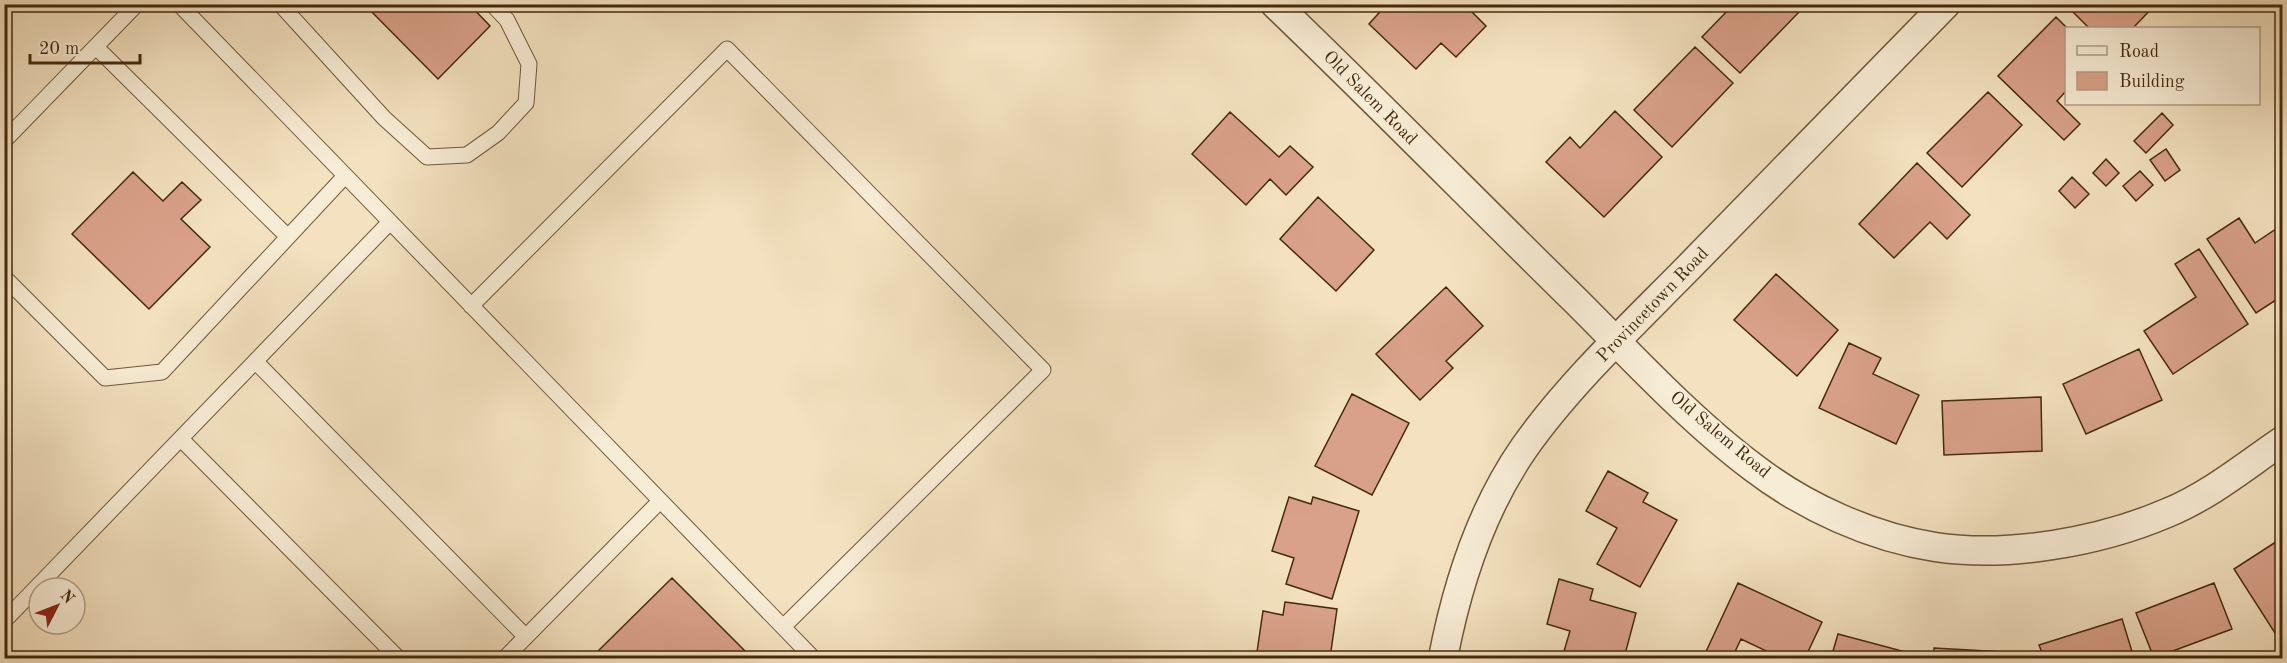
<svg xmlns="http://www.w3.org/2000/svg" width="2287" height="663" viewBox="0 0 2287 663" font-family="'Old Standard TT',serif">
  <style>
    .building { fill: #d9a189; stroke: #452a0c; stroke-width: 1.5 }
    .lines { fill: none; stroke-linecap: round; stroke-linejoin: round }
    .lane-casing { stroke: #705839; stroke-width: 17 }
    .street-casing { stroke: #705839; stroke-width: 31 }
    .lane { stroke: #f7ecd5; stroke-width: 15 }
    .street { stroke: #f7ecd5; stroke-width: 28 }
    .labels { text-anchor: middle; dominant-baseline: central; stroke-width: 4.5; stroke-linejoin: round; paint-order: stroke }
    .street-label { font-size: 18px; fill: #452a0c; stroke: #f7ecd5 }
  </style>
  <rect width="100%" height="100%" fill="#f3e1bf"/>
  <filter id="stains"><feTurbulence type="fractalNoise" baseFrequency=".00333" numOctaves="4"/><feColorMatrix values="0 0 0 0 .2 0 0 0 0 .09 0 0 0 0 .02 0 0 0 .5 -.17"/></filter>
  <radialGradient id="worn" r=".72"><stop offset=".6" stop-color="#630" stop-opacity="0"/><stop offset="1" stop-color="#630" stop-opacity=".3"/></radialGradient>
  <!-- building -->
  <path class="building" d="M364 4H469L490 26 438 79Z
    M1387 4H1478L1471 11 1486 26 1456 57 1441 43 1416 69 1369 24Z
    M1734 4H1792L1799 12 1740 73 1702 37Z
    M2074 4H2156L2133 28H2089L2070 9Z
    M2056 17 2067 28 2066 91 2057 101 2080 124 2064 140 1998 76Z
    M1695 47 1733 83 1672 147 1634 110Z
    M1988 92 2022 125 1962 187 1927 153Z
    M1615 111 1662 157 1604 217 1546 162 1570 137 1580 148Z
    M1230 112 1279 157 1290 146 1313 167 1286 195 1270 179 1246 205 1192 154Z
    M2162 113 2173 125 2146 153 2134 141Z
    M2166 149 2180 170 2165 181 2150 160Z
    M2106 159 2119 173 2106 186 2093 173Z
    M1917 163 1970 215 1947 239 1930 222 1894 258 1859 224Z
    M2140 171 2153 185 2136 201 2123 186Z
    M133 172 163 201 182 182 201 200 181 219 210 247 149 309 72 234Z
    M2072 177 2089 194 2075 208 2059 191Z
    M1318 197 1374 250 1336 291 1280 239Z
    M2239 218 2255 243 2282 225V296L2256 313 2207 239Z
    M2199 249 2248 324 2173 374 2144 331 2196 297 2175 264Z
    M1776 274 1838 330 1797 376 1734 320Z
    M1446 287 1483 326 1446 361 1453 368 1420 400 1376 354Z
    M1849 343 1881 358 1873 374 1919 395 1896 444 1819 408Z
    M2139 349 2162 400 2086 434 2063 384Z
    M1352 394 1409 423 1372 495 1315 466Z
    M2041 397 2042 451 1944 455 1942 401Z
    M1608 471 1648 493 1643 502 1677 520 1640 587 1597 564 1617 528 1586 511Z
    M1289 497 1311 504 1313 497 1359 511 1332 599 1286 584 1294 558 1272 551Z
    M2282 538V644L2234 569Z
    M672 578 752 658H591Z
    M1559 579 1593 589 1590 600 1636 613 1624 658H1562L1570 631 1547 624Z
    M1738 583 1822 622 1805 658H1781L1741 639 1732 658H1703Z
    M2214 583 2232 629 2154 658 2136 613Z
    M1285 602 1337 609 1330 658H1277L1278 655 1257 652 1263 611 1283 615Z
    M2122 619 2134 658H2044L2039 645Z
    M1838 634 1917 655 1916 658H1831Z
    M1934 648 2022 653 2021 658H1934Z"/>
  <g class="lines">
    <!-- lane casing -->
    <g class="lane-casing">
      <path id="lane" d="M179 4 813 658
        M280 4 384 118 427 157 467 155 498 133 526 103 529 64 507 20 492 4
        M96 47 288 237
        M4 141 137 4
        M4 277 105 378 162 372 345 176
        M471 306 727 49 1043 370 783 627
        M256 362 526 637
        M181 439 398 658
        M4 621 390 222
        M505 658 660 501"/>
    </g>
    <!-- street casing -->
    <g class="street-casing">
      <path id="street" d="M1275 4C1377 102 1476 203 1577 302 1632 357 1691 421 1754 468 1805 507 1871 537 1935 547 2008 558 2099 542 2167 513 2209 496 2245 466 2282 441
        M1443 658C1457 585 1481 510 1524 448 1569 384 1634 323 1689 267 1774 180 1860 92 1946 4"/>
    </g>
    <!-- lane -->
    <use href="#lane" class="lane"/>
    <!-- street -->
    <use href="#street" class="street"/>
  </g>
  <g class="labels">
    <!-- street labels -->
    <g class="street-label">
      <text transform="translate(1370 98) rotate(45)">Old Salem Road</text>
      <text transform="translate(1653 305) rotate(-46)">Provincetown Road</text>
      <text transform="translate(1720 435) rotate(40)">Old Salem Road</text>
    </g>
  </g>
  <!-- margin -->
  <rect width="2287" height="663" fill="none" stroke="#f3e1bf" stroke-width="24"/>
  <rect x="6" y="6" width="2275" height="651" fill="none" stroke="#452a0c" stroke-width="3"/>
  <rect x="12" y="12" width="2263" height="639" fill="none" stroke="#452a0c" stroke-width="1.5"/>
  <!-- legend -->
  <rect x="2065" y="27" width="195" height="78" fill="#f7ecd5" stroke="#b09e85" stroke-width="1.5"/>
  <rect x="2077" y="46" width="30" height="9" fill="#f7ecd5" stroke="#b09e85" stroke-width="1.5"/>
  <text x="2119" y="57" font-size="18" fill="#452a0c">Road</text>
  <rect x="2077" y="72" width="30" height="18" fill="#d9a189" stroke="#b09e85" stroke-width="1.5"/>
  <text x="2119" y="87" font-size="18" fill="#452a0c">Building</text>
  <!-- north arrow -->
  <g transform="translate(57 606) rotate(48)"><circle r="28" fill="#f7ecd5" stroke="#b09e85" stroke-width="1.5"/>
  <path d="M0-4.5L10 22L0 15L-10 22Z" fill="#8f2418"/>
  <text y="-9" font-size="16" font-weight="bold" text-anchor="middle" fill="#452a0c">N</text>
  </g>
  <!-- scale -->
  <path d="M30 54v9h110v-9" fill="none" stroke="#452a0c" stroke-width="3"/>
  <text x="39" y="54" font-size="18" fill="#452a0c" stroke="#f7ecd5" stroke-width="4.5" paint-order="stroke">20 m</text>
  <rect width="100%" height="100%" filter="url(#stains)"/>
  <rect width="100%" height="100%" fill="url(#worn)"/>
</svg>
